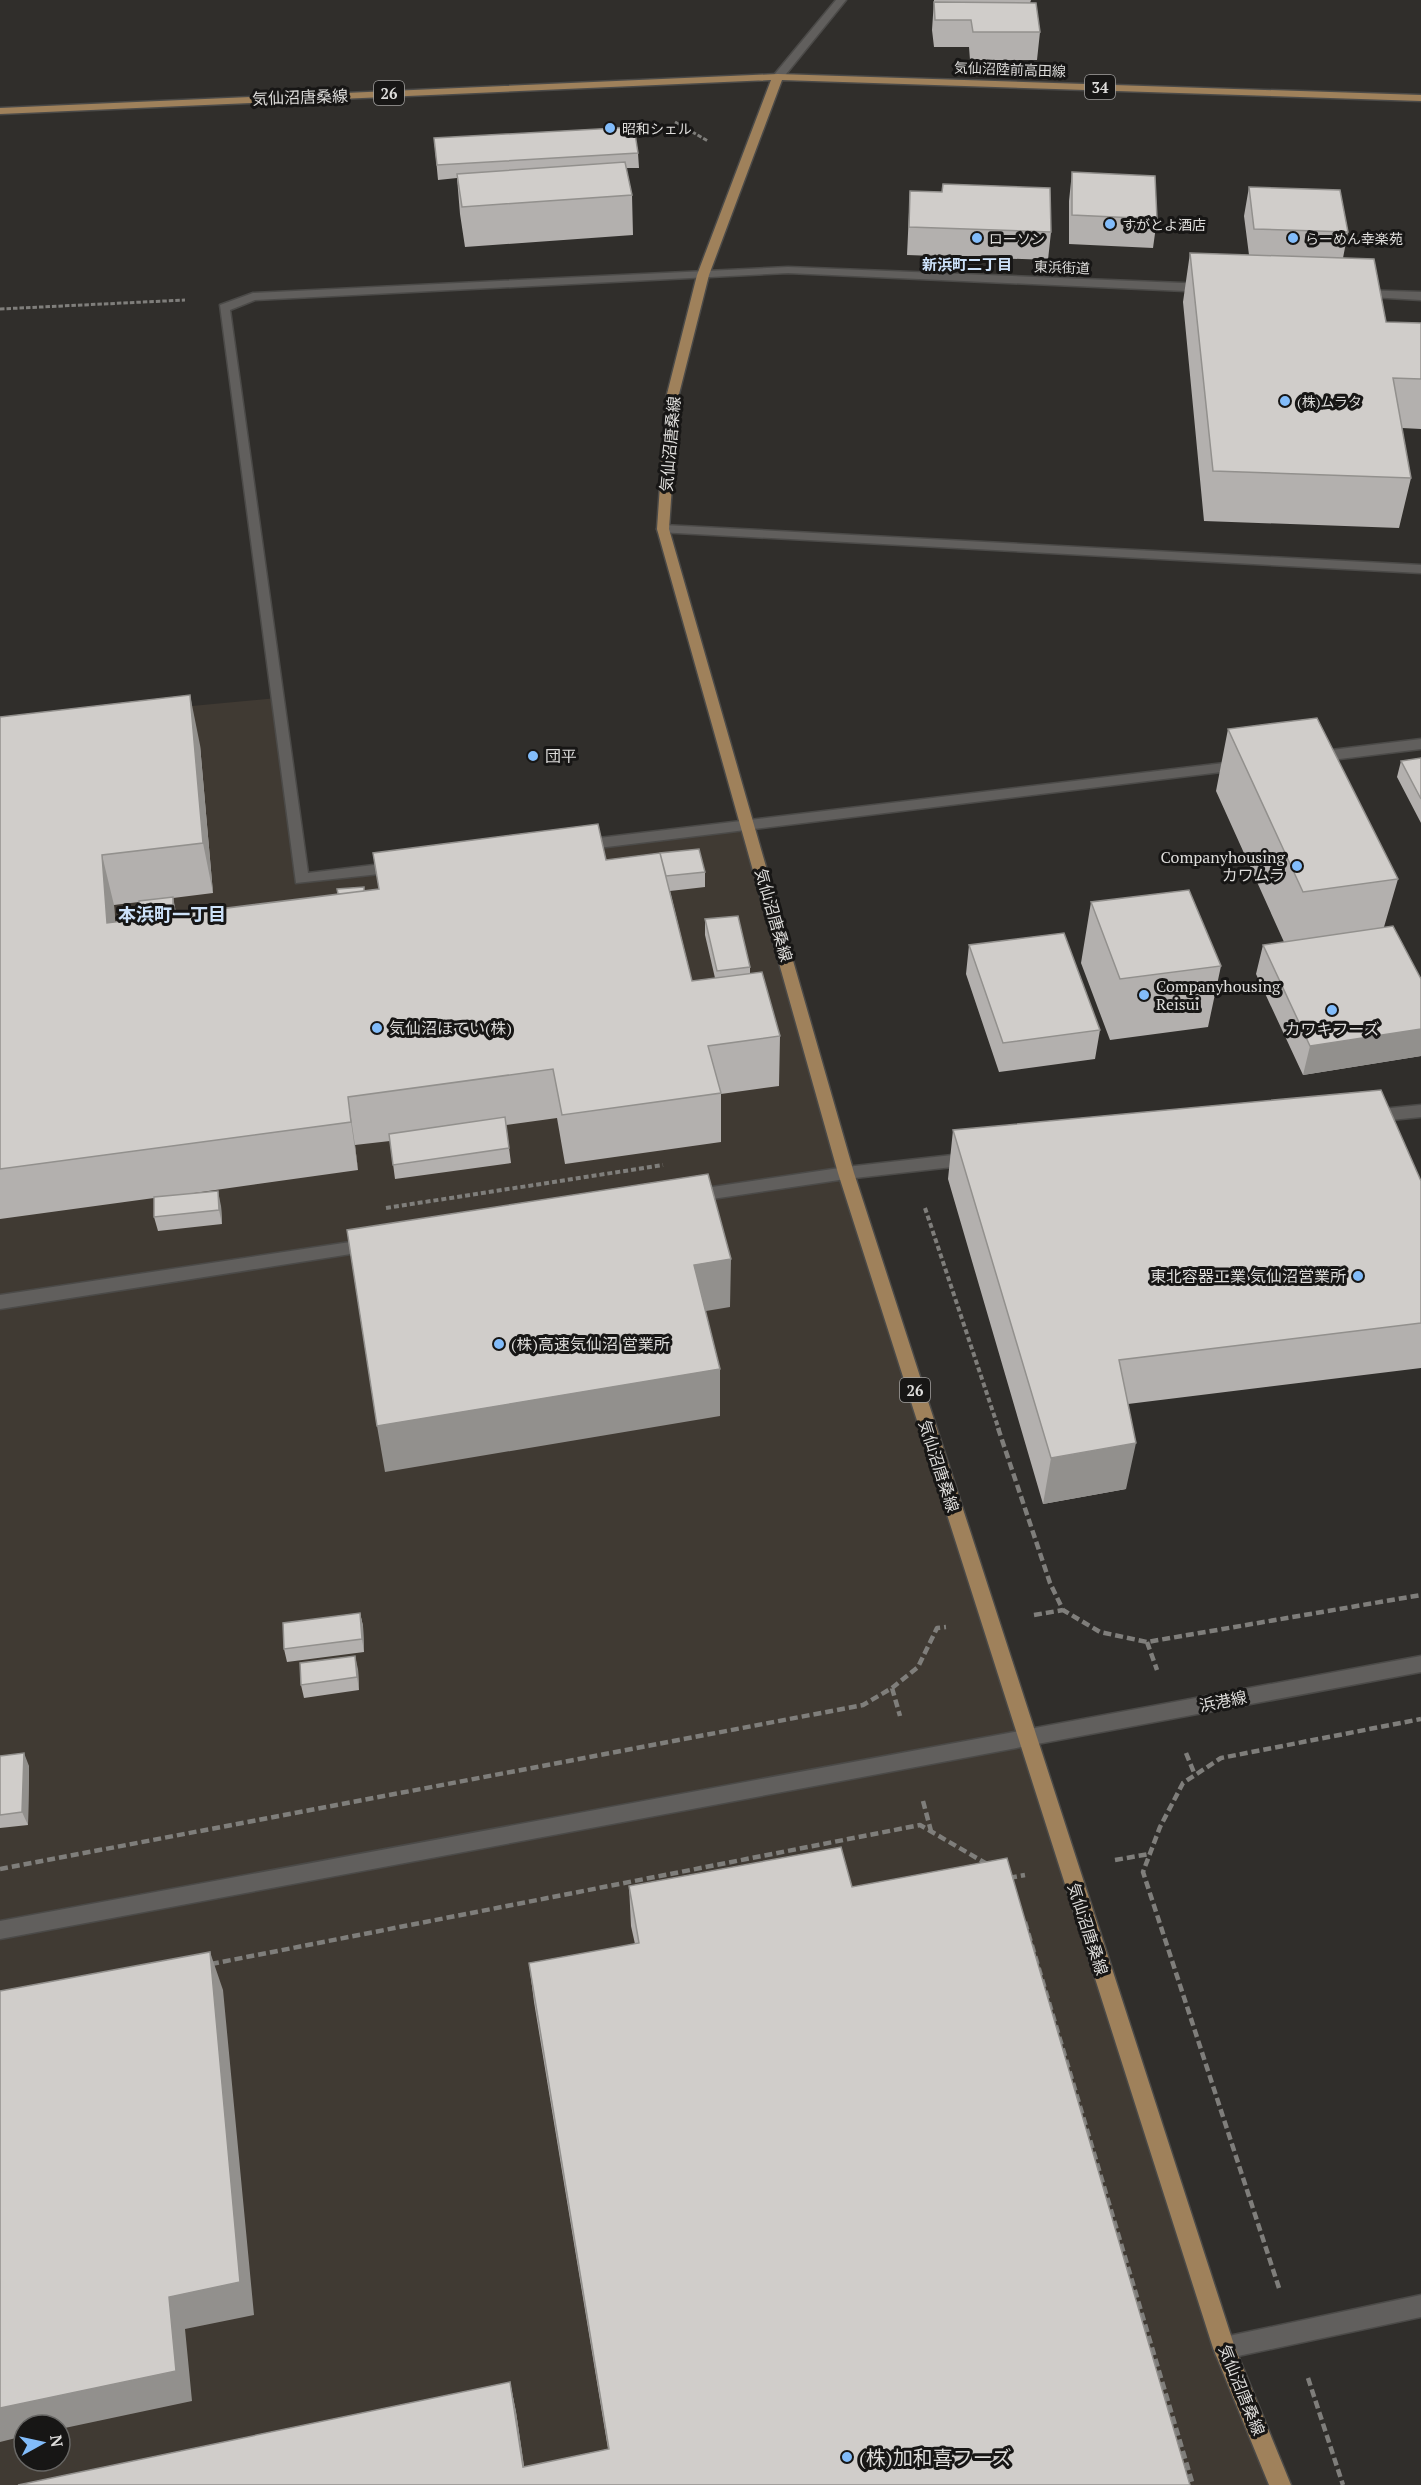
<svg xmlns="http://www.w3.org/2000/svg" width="1421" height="2485" viewBox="0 0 1421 2485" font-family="'PT Serif','Noto Sans JP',serif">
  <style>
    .built { fill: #403a33; fill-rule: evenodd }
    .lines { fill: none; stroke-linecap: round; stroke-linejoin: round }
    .minor-casing { stroke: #4b4a48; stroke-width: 3 }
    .tertiary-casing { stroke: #4b4a48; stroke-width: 3 }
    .primary-casing { stroke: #4b4a48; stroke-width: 3 }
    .path-far2 { stroke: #7f7e7b; stroke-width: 3; stroke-dasharray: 4.5 2; stroke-linecap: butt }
    .path-far1 { stroke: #7f7e7b; stroke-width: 4; stroke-dasharray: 5 3; stroke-linecap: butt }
    .path { stroke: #7f7e7b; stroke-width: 4.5; stroke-dasharray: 8 4; stroke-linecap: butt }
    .minor { fill: #615f5d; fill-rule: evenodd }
    .tertiary { fill: #615f5d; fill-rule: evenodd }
    .primary { fill: #9f815b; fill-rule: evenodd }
    .wall { fill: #b3b0ae; fill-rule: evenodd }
    .shaded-wall { fill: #92908d }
    .building { fill: #d0cdca; stroke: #92908d; stroke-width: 1.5 }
    .poi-dot { fill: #82bcfa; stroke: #171615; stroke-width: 2 }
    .labels { text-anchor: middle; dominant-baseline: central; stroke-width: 6; stroke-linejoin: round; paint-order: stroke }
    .far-street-label { font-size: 14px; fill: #dedddb; stroke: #171615 }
    .far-poi-label { font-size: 14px; fill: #dedddb; stroke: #171615; text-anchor: start }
    .shield { fill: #171615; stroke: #a2a1a0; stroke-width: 1.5 }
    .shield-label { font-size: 15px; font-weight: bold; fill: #dedddb }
    .far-neighbourhood-label { font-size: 15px; font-weight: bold; fill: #cde2fa; stroke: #171615 }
    .street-label { font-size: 16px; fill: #dedddb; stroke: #171615 }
    .poi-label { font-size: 16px; fill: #dedddb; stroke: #171615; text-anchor: start }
    .neighbourhood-label { font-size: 18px; font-weight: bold; fill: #cde2fa; stroke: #171615 }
    .near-poi-label { font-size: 20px; fill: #dedddb; stroke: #171615; text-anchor: start }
  </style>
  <rect width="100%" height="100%" fill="#302e2b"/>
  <!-- built -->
  <path class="built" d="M277 698 301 879 749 825 836 1138 1273 2485H0V724ZM24 2425H60V2461H24Z"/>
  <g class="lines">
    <!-- minor casing -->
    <g class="minor-casing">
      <path id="minor" d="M836 0H846L782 79H774V75Z
        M788 267 1207 284 1213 288 1207 292 788 273 255 300 230 310 308 873 398 862 405 867 398 872 296 883 220 305 253 293Z
        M1358 290 1421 292V300L1354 296V292Z
        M663 525 1421 565V573L658 532 657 529Z
        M1421 739V749L1315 762 1308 757 1315 752Z
        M1241 761 1246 763 1248 766 1246 769 582 850 575 845 582 840Z
        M1421 1105V1117L1371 1122 1363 1116 1371 1110Z
        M970 1153 978 1159 970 1165 846 1179 692 1202 684 1196 692 1190 846 1167Z
        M370 1239 376 1240 378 1245 376 1250 370 1251 0 1309V1295Z
        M1421 2295V2317L1224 2359 1216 2356 1213 2348 1216 2340 1224 2337Z"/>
    </g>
    <!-- tertiary casing -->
    <g class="tertiary-casing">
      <path id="tertiary" d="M1421 1656V1672L0 1939V1921Z"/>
    </g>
    <!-- primary casing -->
    <g class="primary-casing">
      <path id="primary" d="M778 74 1421 95V101L782 80 709 275 678 398 669 529 854 1173 1235 2348 1291 2485H1269L1213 2348 838 1173 657 529 666 398 697 275 771 80 0 114V108Z"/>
    </g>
    <!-- path-far2 -->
    <path class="path-far2" d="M675 122 708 141
      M0 309 185 300"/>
    <!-- path-far1 -->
    <path class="path-far1" d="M386 1208 663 1165
      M925 1208 999 1430"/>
    <!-- path -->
    <path class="path" d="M998 1428 1050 1583 1063 1610 1100 1632 1147 1642 1421 1595
      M1034 1615 1063 1610
      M1147 1642 1157 1670
      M892 1688 900 1716
      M1186 1753 1195 1775
      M923 1801 931 1831
      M1115 1860 1149 1854
      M0 1869 863 1705 892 1688 918 1667 937 1628 946 1627
      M1009 1878 1025 1875
      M1025 1922 1193 2485
      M211 1964 920 1825 987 1864
      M1279 2288 1143 1872 1160 1827 1183 1783 1221 1758 1421 1719
      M1308 2378 1343 2485"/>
    <!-- minor -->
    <use href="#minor" class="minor"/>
    <!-- tertiary -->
    <use href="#tertiary" class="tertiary"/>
    <!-- primary -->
    <use href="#primary" class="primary"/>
  </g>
  <!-- wall -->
  <path class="wall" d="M934 0H1031L1030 3 1040 32 1037 60H970L969 47H934L932 30Z
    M434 138 638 153 639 168H626L632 195 633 235 465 247 460 214 457 178 438 180Z
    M1072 172 1157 219 1153 248 1069 244V201Z
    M1249 187 1348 232 1343 258 1386 322 1421 323V429L1402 428 1411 478 1399 528 1204 521 1183 302 1190 253 1249 255 1244 216Z
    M910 191 1051 232 1048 260 907 255Z
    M0 717 200 745 213 893 173 898 176 915 606 860 705 872V887L670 891 692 981 715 978 705 935V919L750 967V973L780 1036 779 1086 721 1094V1142L565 1164 557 1118 506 1125 511 1163 395 1179 390 1141 355 1145 358 1170 187 1194 221 1206 222 1224 158 1231 154 1217V1198L0 1219ZM139 902V919L115 922 114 905Z
    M1228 729 1398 879 1384 927 1421 979V1056L1303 1075 1256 974 1263 945 1284 942 1216 791Z
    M1421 758V823L1397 777 1401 761Z
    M1091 902 1221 966 1208 1027 1110 1040 1081 963Z
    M969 945 1100 1030 1095 1059 999 1072 966 974Z
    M953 1130 1421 1181V1368L1128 1404 1126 1489 1043 1504 948 1179Z
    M360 1613 363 1626 364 1652 287 1662 284 1649Z
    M358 1669 359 1690 304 1698 301 1685Z
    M0 1756 29 1766 28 1825 0 1828Z
    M629 1886 852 1887 1190 2485H18L510 2382 516 2412 524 2467 608 2449 534 2002 529 1963 635 1944 631 1926Z"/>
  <!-- shaded-wall -->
  <path class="shaded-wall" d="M190 695 200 745 213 893 203 843Z
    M102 855 114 905 119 973 107 923Z
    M173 897 176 912 177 956 174 941Z
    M1421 1029V1056L1303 1075 1310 1046Z
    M348 1097 355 1145 358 1170 351 1122Z
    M218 1191 221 1206 222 1224 219 1210Z
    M731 1259 730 1307 694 1313V1265Z
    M720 1369V1416L385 1472 377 1426Z
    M1136 1443 1126 1489 1043 1504 1051 1458Z
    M360 1613 363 1626 364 1652 362 1639Z
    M355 1656 358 1669 359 1690 357 1677Z
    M24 1753 29 1766 28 1825 22 1812Z
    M210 1952 223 1990 254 2315 185 2329 192 2401 60 2429V2425H24V2436L0 2442V2408L169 2297Z
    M510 2382 516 2412 527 2485 523 2467Z"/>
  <!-- building -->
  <path class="building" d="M934 2 1036 3 1040 32H973L971 20H935Z
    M634 127 638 153 437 165 434 138Z
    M625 162 632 195 462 207 457 174Z
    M1072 172 1155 176 1157 219 1072 215Z
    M943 184 1050 188 1051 232 909 227 910 191 942 192Z
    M1249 187 1340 190 1348 232 1254 229Z
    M1190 253 1374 259 1386 322 1421 323V379L1393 378 1411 478 1213 471Z
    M190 695 203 843 102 855 107 923 379 889 373 853 598 824 606 860 660 853 692 981 762 972 780 1036 708 1046 721 1093 562 1115 553 1069 348 1097 351 1122 0 1169V717Z
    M1317 718 1398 879 1303 892 1228 729Z
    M1421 758V799L1401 761Z
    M699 849 705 872 666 876 660 853Z
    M364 887V891L338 894 337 889Z
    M1189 890 1221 966 1120 979 1091 902Z
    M173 897V915L139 919V901Z
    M738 916 750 967 717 971 705 919Z
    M1393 926 1421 979V1029L1310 1046 1263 945Z
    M1064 933 1100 1030 1003 1043 969 945Z
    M1381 1090 1421 1181V1323L1119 1360 1136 1443 1051 1458 953 1130Z
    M505 1117 509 1148 393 1165 389 1134Z
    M708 1174 731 1259 694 1265 720 1369 377 1426 347 1230Z
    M218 1191 219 1210 154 1217V1197Z
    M360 1613 362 1639 284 1649 283 1623Z
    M355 1656 357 1677 301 1685 300 1663Z
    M24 1753 22 1812 0 1815V1756Z
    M841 1847 852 1887 1007 1858 1190 2485H18L510 2382 523 2467 609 2449 529 1963 639 1943 629 1886Z
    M210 1952 240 2282 169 2297 176 2371 0 2408V1991Z"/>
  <!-- markers -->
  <g class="poi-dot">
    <circle cx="610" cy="128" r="6"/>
    <circle cx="1110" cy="224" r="6"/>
    <circle cx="977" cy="238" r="6"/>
    <circle cx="1293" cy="238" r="6"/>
    <circle cx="1285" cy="401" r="6"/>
    <circle cx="533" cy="756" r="6"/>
    <circle cx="1297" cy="866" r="6"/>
    <circle cx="1144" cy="995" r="6"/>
    <circle cx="1332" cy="1010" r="6"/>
    <circle cx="377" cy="1028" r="6"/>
    <circle cx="1358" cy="1276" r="6"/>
    <circle cx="499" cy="1344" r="6"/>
    <circle cx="847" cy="2457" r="6"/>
  </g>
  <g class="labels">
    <!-- far-street labels -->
    <g class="far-street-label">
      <text transform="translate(1010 69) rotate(2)">気仙沼陸前高田線</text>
      <text transform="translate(1062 267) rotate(2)">東浜街道</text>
    </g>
    <!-- far-poi labels -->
    <g class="far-poi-label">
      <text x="622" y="128">昭和シェル</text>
      <text x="1122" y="224">すがとよ酒店</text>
      <text x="989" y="238">ローソン</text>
      <text x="1305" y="238">らーめん幸楽苑</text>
      <text x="1297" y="401">(株)ムラタ</text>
    </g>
    <!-- shield labels -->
    <g class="shield">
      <rect x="1085" y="75" width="30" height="24" rx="4.5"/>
      <rect x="374" y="81" width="30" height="24" rx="4.5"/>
      <rect x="900" y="1378" width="30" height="24" rx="4.5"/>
    </g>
    <g class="shield-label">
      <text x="1100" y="87">34</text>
      <text x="389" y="93">26</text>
      <text x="915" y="1390">26</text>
    </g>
    <!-- far-neighbourhood labels -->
    <g class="far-neighbourhood-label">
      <text x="967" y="264">新浜町二丁目</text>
    </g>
    <!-- street labels -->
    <g class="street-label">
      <text transform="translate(300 97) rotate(-2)">気仙沼唐桑線</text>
      <text transform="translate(670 444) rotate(-85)">気仙沼唐桑線</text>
      <text transform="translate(774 915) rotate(74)">気仙沼唐桑線</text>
      <text transform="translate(939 1466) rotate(72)">気仙沼唐桑線</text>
      <text transform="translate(1223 1701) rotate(-11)">浜港線</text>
      <text transform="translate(1088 1929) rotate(72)">気仙沼唐桑線</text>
      <text transform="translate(1242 2390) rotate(68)">気仙沼唐桑線</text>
    </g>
    <!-- poi labels -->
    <g class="poi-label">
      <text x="545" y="756">団平</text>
      <text x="1285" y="857" text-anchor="end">Companyhousing<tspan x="1285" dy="18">カワムラ</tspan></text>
      <text x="1156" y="986">Companyhousing<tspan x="1156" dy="18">Reisui</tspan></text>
      <text x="389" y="1028">気仙沼ほてい(株)</text>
      <text x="1332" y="1029" text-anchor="middle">カワキフーズ</text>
      <text x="1346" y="1276" text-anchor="end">東北容器工業 気仙沼営業所</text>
      <text x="511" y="1344">(株)高速気仙沼 営業所</text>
    </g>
    <!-- neighbourhood labels -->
    <g class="neighbourhood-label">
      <text x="172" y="914">本浜町一丁目</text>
    </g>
    <!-- near-poi labels -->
    <g class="near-poi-label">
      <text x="859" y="2457">(株)加和喜フーズ</text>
    </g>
  </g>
  <!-- north arrow -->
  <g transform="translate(42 2443) rotate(82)"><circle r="28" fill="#171615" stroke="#676664" stroke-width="1.5"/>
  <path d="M0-4.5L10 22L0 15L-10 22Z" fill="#82bcfa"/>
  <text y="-9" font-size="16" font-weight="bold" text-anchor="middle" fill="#dedddb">N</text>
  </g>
</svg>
